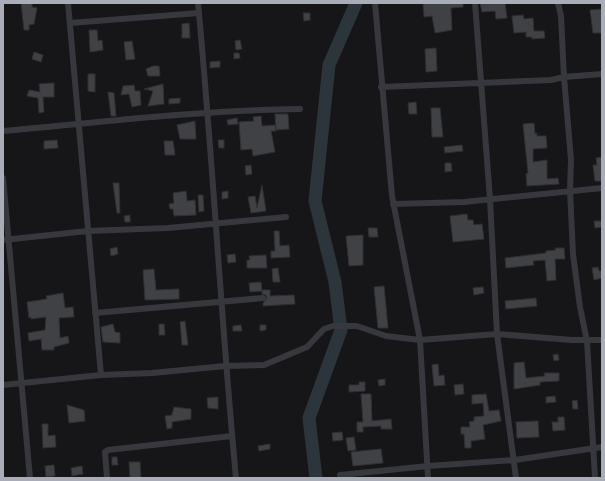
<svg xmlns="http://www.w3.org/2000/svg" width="605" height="481" viewBox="0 0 605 481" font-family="'Varela Round',sans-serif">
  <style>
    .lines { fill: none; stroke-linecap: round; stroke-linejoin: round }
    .river { stroke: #2c353c; stroke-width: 13 }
    .building { fill: #404145; stroke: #303034 }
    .street { stroke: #37383d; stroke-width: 6 }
  </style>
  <rect width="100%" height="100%" fill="#161618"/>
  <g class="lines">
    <!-- river -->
    <path class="river" d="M316 478 309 418 341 330 335 282 315 201 329 65 356 3"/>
  </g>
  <!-- building -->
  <path class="building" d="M21 3H32V7L37 8 34 24 29 25V30H24Z
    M423 3H463V7L451 8 452 30 435 33 432 16 424 17Z
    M480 3H505L507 18 496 19 495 11 482 12Z
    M602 9V33H593L590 10Z
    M303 13H310V20L304 21Z
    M523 15 524 19 533 18 534 31H544L545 38 532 39V37H526V32L514 33 512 16Z
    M189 23 190 38H182V24Z
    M89 30H97L98 41 102 40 103 50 90 52Z
    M240 40 242 49 236 50 235 41Z
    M132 41 135 59 126 60 124 42Z
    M436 48 437 71 426 72 425 49Z
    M34 52 43 55 41 62 32 59Z
    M234 53H239L240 58 234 59Z
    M220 61V67L210 68V62Z
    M153 66H159L160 76H148L146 69Z
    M88 74H95V92L88 91Z
    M54 83V97H43L44 112 39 113 38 98 27 96 29 90 40 92 39 84Z
    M163 84 164 104 148 106 153 91 144 89Z
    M134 85 135 91H140L141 105 132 107 129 94 121 95 123 86Z
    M108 92 114 93 116 116H111Z
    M180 98V103L169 104V99Z
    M416 102 417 114H409L408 103Z
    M431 108H440L443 137H432Z
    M275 114H288L289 129 276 130Z
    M261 116 262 126 275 125 276 131H271L275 152 253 156 252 149 241 150 239 122 254 121 253 117Z
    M237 118 238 124 228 125 227 120Z
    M195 121 196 139H180L177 125Z
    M534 123 535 134 537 133V136H546L547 148 533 149V162L547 160V179L558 178 559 184 527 186 526 174 528 173 523 124Z
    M57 140 58 148 44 149V141Z
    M218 140H224V148H219Z
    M164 141H173L175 155H165Z
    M462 145 463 151 445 153 444 147Z
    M602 157V181H595L593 165H597L596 158Z
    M445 163H451L452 171 445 172Z
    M251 165 252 174 246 175 245 166Z
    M113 183H119L120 213H117Z
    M262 185 266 211 251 213 248 197 255 196 257 208Z
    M186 191 187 201 195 200 196 215 174 216 173 209H170L169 204 174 203 173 193Z
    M228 191V198L222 199V192Z
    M198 195H203L204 211 199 212Z
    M467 214 468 220H473L474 225 482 224 484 239 453 242 450 216Z
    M130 215V222H125L124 216Z
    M594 221H601L602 227 595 228Z
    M368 228H377L378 237H369Z
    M274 231H279L280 246 289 245 290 257 271 258V251H275Z
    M363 235V265L349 266 346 236Z
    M117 247 118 254 111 256 110 249Z
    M555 248H564L565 259H555L556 280 547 281 545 260 533 261 534 265 506 268 505 258 546 253V251L556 250Z
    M235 254 236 262 228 263 227 255Z
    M266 255 267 268H247V260H250L249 256Z
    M598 267 599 271H602V278L594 280 592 268Z
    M278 268 280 282H273L272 269Z
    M154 269 156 290 179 289V299L145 300 143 270Z
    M261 282 262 291 250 292 249 283Z
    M384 286 388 328H378L374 287Z
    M483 287 484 293 474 295 473 288Z
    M262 290H270V296L294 295 295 304 263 306V303L267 298 266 295 262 294Z
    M63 293 65 308 73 307 74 317 59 318 60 338 68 336 69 343 54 347V350H42L41 339 29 341 28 333 45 330 46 317 31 319V317L29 318 27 302 47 299 46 296Z
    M536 298 537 306 506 309 505 301Z
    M185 321 188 345H182L180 322Z
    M113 324 115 332 120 333V343L103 342 101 327Z
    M159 324H164L165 335H159Z
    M241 325 242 331H233V326Z
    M260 325H266V330L260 331Z
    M558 354 559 360 554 361 553 355Z
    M524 362 526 378 545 376 544 373H559V381L540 382V385L514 389V363Z
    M438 364 439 376 444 375 445 385 434 386 432 365Z
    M385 379V385L379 386 378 380Z
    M359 382H365V391L349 392V385H359Z
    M463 384 464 394 455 395 454 385Z
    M361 394H371L372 421 391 419 392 429H381V426L363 427V432H357V422H363Z
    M486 394 489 411 499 410 501 421 483 425 485 439 471 441V448H465L464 434H461V427H470L469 422 474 421V417L484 416 483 403 472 404V395Z
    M555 396 556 402 546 403V397Z
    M218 397V409L208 408 207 398Z
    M577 400 578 409H573L572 401Z
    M67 405 84 410 85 421 69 423Z
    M174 407 191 409V419L172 422V428L167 429 165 416 172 415Z
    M558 417H564L565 430 553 431 552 422H558Z
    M538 421 539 437 517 438 516 422Z
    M42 424H48V436L55 435 56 447 43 448Z
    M342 432 343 440 333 441 332 433Z
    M354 437 356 450 348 451 346 438Z
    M270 444V449L259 451 258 446Z
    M381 449 383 463 353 466 351 452Z
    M112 457H117L118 465H112Z
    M129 462H140L141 478H130Z
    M54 465 55 476 46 477 45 466Z
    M82 466 83 474 72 476 71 468Z"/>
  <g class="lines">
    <!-- street -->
    <path class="street" d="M68 3 101 375
      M198 3C213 161 221 320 236 478
      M375 3 392 196 420 340 428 478
      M475 3 490 199 497 334 516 478
      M558 3 561 16 564 77 602 74
      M70 23 199 13
      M381 87 551 80 564 77 571 160 570 190 573 254 580 307 587 341 595 478
      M3 131C102 122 201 110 300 109
      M3 178 30 478
      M393 204 464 202 602 188
      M3 240 88 231 168 228 286 217
      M95 313 263 298
      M3 385 101 375 152 373 225 366 264 365 307 347 324 329 333 326H357L386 336 420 340 497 334 572 340H602
      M340 475 428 466 515 460 602 447
      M107 478 105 452 108 450 232 436"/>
  </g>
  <!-- border -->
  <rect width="605" height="481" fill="none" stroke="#a8adb8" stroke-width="8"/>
</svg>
